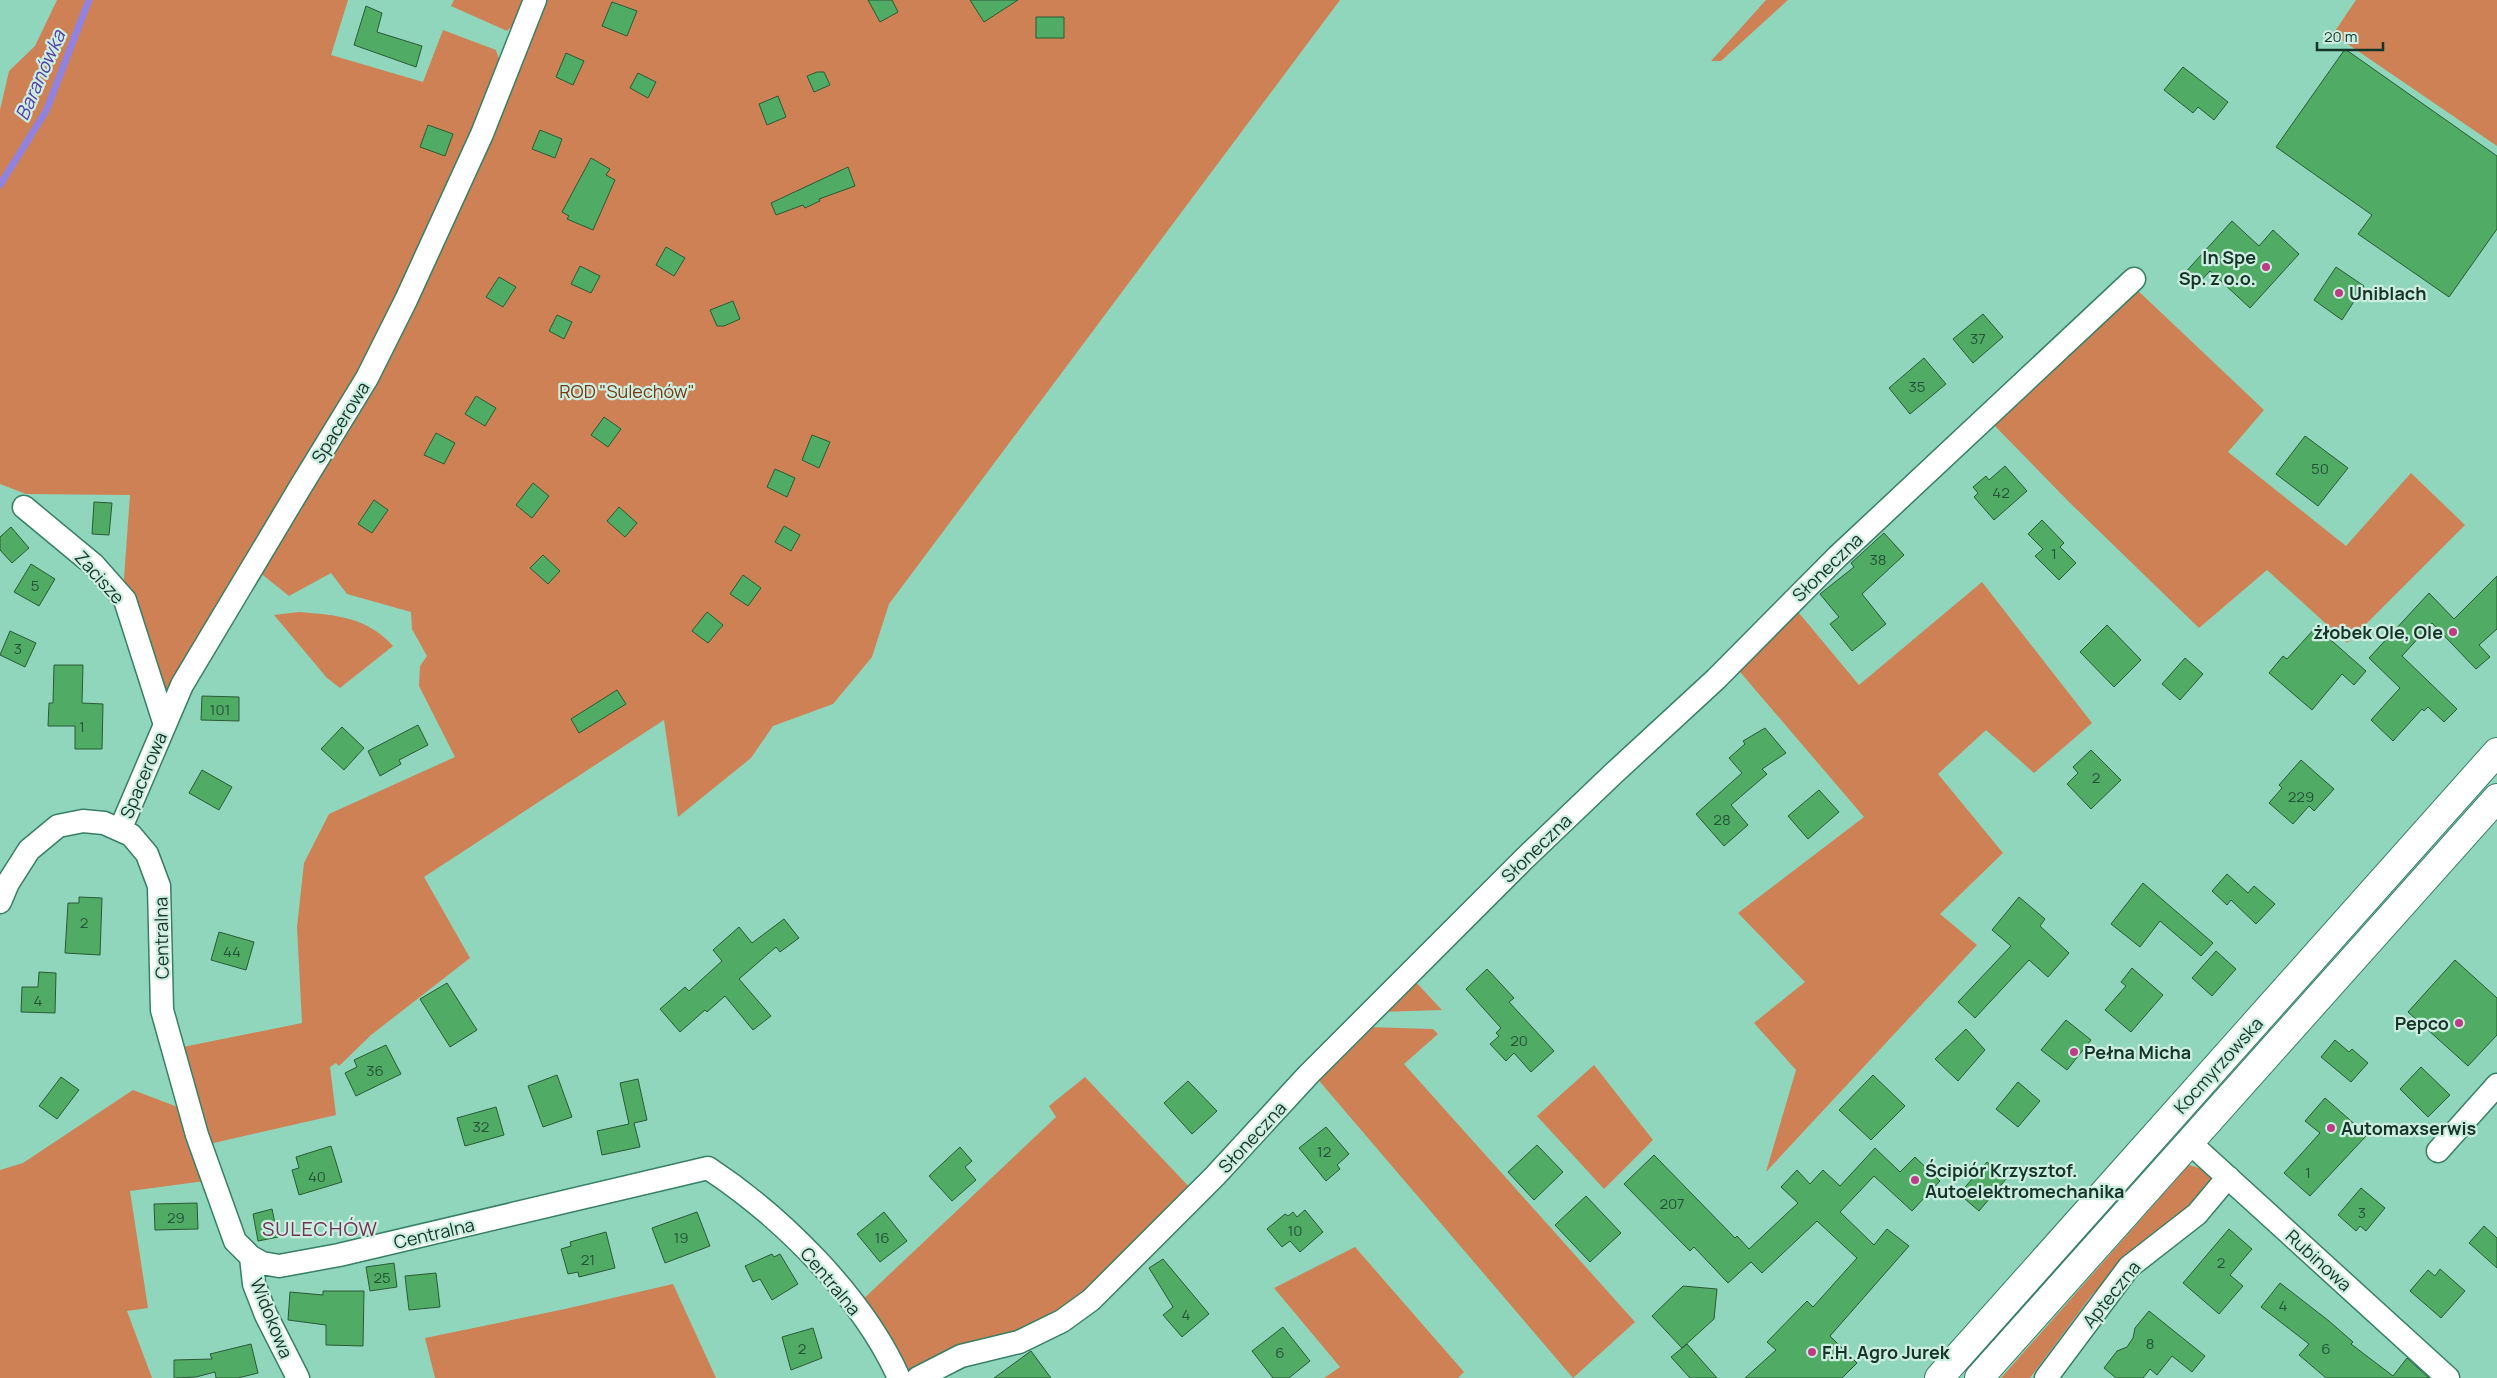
<svg xmlns="http://www.w3.org/2000/svg" width="2497" height="1378" viewBox="0 0 2497 1378" font-family="Manrope,sans-serif">
  <style>
    .green { fill: #ce8155 }
    .lines { fill: none; stroke-linecap: round; stroke-linejoin: round }
    .stream { stroke: #9082de; stroke-width: 7 }
    .building { fill: #50ab65; stroke: #2a5a35 }
    .minor-casing { stroke: #377f67; stroke-width: 25 }
    .major-casing { stroke: #377f67; stroke-width: 30 }
    .minor { stroke: #fff; stroke-width: 22 }
    .major { stroke: #fff; stroke-width: 28 }
    .poi-dot { fill: #bd3c86; stroke: #cceee0; stroke-width: 2 }
    .labels { text-anchor: middle; dominant-baseline: central; stroke-width: 4.5; stroke-linejoin: round; paint-order: stroke }
    .number-label { font-size: 15px; fill: #255239 }
    .poi-label { font-size: 18px; font-weight: bold; fill: #17342a; stroke: #cceee0; text-anchor: start }
    .park-label { font-size: 18px; fill: #763912; stroke: #cceee0 }
    .street-label { font-size: 18px; fill: #17342a; stroke: #cceee0 }
    .water-label { font-size: 19px; font-style: italic; fill: #563ca8; stroke: #cceee0 }
    .quarter-label { font-size: 20px; letter-spacing: 1px; fill: #733255; stroke: #cceee0 }
  </style>
  <rect width="100%" height="100%" fill="#8fd6bc"/>
  <!-- green -->
  <path class="green" d="M57 0H348L331 55 423 82 443 30 496 50 500 62 468 142 366 360 165 712 123 592 130 495 26 494 0 484V110L9 71 35 46Z
    M454 0H524L515 23 507 31 451 6Z
    M545 0H1340L889 604 872 657 833 704 773 726 751 758 678 817 664 720 424 877 470 958 371 1035 339 1066 336 1063 330 1067 336 1115 205 1145 178 1048 302 1023 297 927 304 863 329 814 455 757 419 686 420 666 427 656 412 629 411 612 347 594 331 573 289 596 259 572Z
    M1766 0H1788L1721 61H1711Z
    M2356 0H2497V146L2333 34Z
    M2133 286 2264 410 2228 452 2346 546 2411 473 2465 525 2347 643 2267 570 2199 628 2069 502 1991 422Z
    M1982 582 2092 723 2034 773 1986 730 1938 774 2003 853 1940 914 1977 945 1766 1172 1796 1070 1754 1023 1805 982 1738 913 1864 817 1735 666 1794 607 1859 685Z
    M299 612C336 615 367 617 393 646L340 688 327 678 274 615Z
    M1412 978 1442 1010 1378 1012Z
    M1366 1027 1433 1029 1438 1034 1404 1064 1635 1322 1573 1378 1315 1076Z
    M1594 1065 1653 1140 1604 1189 1537 1116Z
    M1085 1077 1193 1191 1058 1318 910 1378 858 1304 1056 1117 1049 1106Z
    M133 1090 183 1109 205 1181 130 1191 148 1308 127 1311 152 1378H0V1170L23 1163Z
    M2189 1165 2206 1170 2213 1177 2189 1207 2134 1249 2091 1296 2030 1378H2001Z
    M1355 1247 1464 1372 1458 1378H1324L1340 1367 1274 1288Z
    M673 1284 716 1378H435L425 1338 565 1309Z"/>
  <g class="lines">
    <!-- stream -->
    <path class="stream" d="M0 185 46 111 89 0"/>
  </g>
  <!-- building -->
  <path class="building" d="M868 0H892L898 12 880 22Z
    M970 0H1018L984 22Z
    M612 2 637 11 627 36 602 26Z
    M366 6 382 13 377 32 422 46 416 67 354 45Z
    M1036 17H1064V38H1036Z
    M2345 49 2497 156V229L2449 297 2358 234 2372 215 2276 147Z
    M566 53 584 61 573 85 556 77Z
    M2183 67 2228 102 2214 120 2198 107 2193 113 2164 90Z
    M817 72H824L830 85 814 92 807 76Z
    M638 73 656 82 648 98 630 88Z
    M778 96 786 117 767 125 759 104Z
    M428 125 453 134 445 156 420 147Z
    M540 130 562 139 555 158 532 149Z
    M591 158 610 169 606 175 615 180 593 230 567 219 569 216 562 212Z
    M848 167 855 186 819 199 820 201 805 208 803 205 776 215 771 203Z
    M2232 221 2259 246 2273 230 2299 254 2250 308 2210 271 2194 288 2182 276Z
    M666 247 685 258 674 276 656 265Z
    M580 266 600 276 591 293 571 284Z
    M2336 267 2364 286 2342 320 2314 300Z
    M499 277 516 287 503 307 486 297Z
    M733 301 740 319 724 326H717L710 310Z
    M1983 314 2003 337 1973 363 1953 339Z
    M557 315 572 322 564 339 549 331Z
    M1924 358 1946 384 1910 414 1889 388Z
    M476 396 496 408 485 426 465 414Z
    M604 417 621 429 608 447 591 435Z
    M436 433 455 443 444 464 424 455Z
    M812 435 830 442 819 468 802 460Z
    M2305 436 2348 468 2318 506 2276 474Z
    M2005 466 2027 491 1994 520 1974 497 1978 493 1973 487 1986 476 1989 480Z
    M775 469 795 478 787 497 767 487Z
    M533 483 549 496 532 518 516 505Z
    M374 500 388 510 372 533 358 524Z
    M94 502 112 503 109 535 92 534Z
    M619 507 637 523 625 537 607 521Z
    M2042 520 2064 543 2060 547 2076 563 2059 580 2035 556 2043 549 2028 534Z
    M784 526 800 535 791 551 775 542Z
    M11 527 29 548 12 563 0 550V537Z
    M1884 533 1904 555 1862 594 1886 624 1852 651 1830 624 1839 617 1820 594 1854 567 1851 563Z
    M543 555 560 571 548 584 530 568Z
    M31 564 55 579 39 606 14 592Z
    M743 575 761 588 748 606 730 594Z
    M2497 576V629L2479 645 2490 657 2476 669 2432 623 2402 656 2457 709 2444 722 2428 707 2424 711 2422 709 2393 741 2371 720 2400 688 2369 658 2429 593 2454 619Z
    M707 612 723 625 708 643 692 631Z
    M2107 625 2141 660 2114 687 2080 652Z
    M2316 627 2366 671 2354 685 2342 674 2312 710 2269 673 2283 656 2287 659Z
    M10 631 36 643 25 667 0 655Z
    M2185 658 2203 674 2180 700 2162 684Z
    M54 665H83L82 703 103 704 102 749H75V726H48L49 703H53Z
    M617 690 626 704 579 733 571 719Z
    M202 696 239 697V721L201 720Z
    M418 725 428 745 399 760 401 764 380 776 368 751Z
    M342 727 364 748 344 770 321 749Z
    M1765 728 1786 753 1762 769 1767 774 1731 805 1748 825 1724 846 1696 814 1742 773 1729 758 1745 744 1743 741Z
    M2091 750 2121 780 2091 809 2067 784 2078 773 2073 767Z
    M2301 760 2334 789 2314 811 2309 806 2293 824 2269 803 2282 788 2279 785Z
    M202 770 232 787 219 810 189 793Z
    M1819 790 1839 812 1808 839 1788 816Z
    M2227 874 2248 893 2254 886 2275 904 2256 924 2231 900 2227 905 2212 891Z
    M2143 883 2213 943 2201 956 2160 921 2140 947 2111 924Z
    M79 897 102 898 100 955 65 953 68 903H79Z
    M2019 897 2045 919 2040 926 2069 953 2048 977 2029 960 1975 1018 1958 1002 2011 946 1992 930Z
    M784 919 799 938 780 952 776 947 739 979 771 1016 753 1030 725 996 707 1012 705 1010 680 1032 660 1009 685 987 689 991 722 961 713 950 739 927 752 943Z
    M219 932 254 942 246 970 211 960Z
    M2216 951 2236 969 2212 996 2192 978Z
    M2455 960 2497 998V1035L2468 1066 2408 1012Z
    M2132 968 2163 995 2131 1032 2105 1010 2126 986 2121 982Z
    M1487 969 1514 998 1509 1002 1554 1051 1531 1072 1514 1053 1506 1061 1490 1044 1499 1036 1496 1033 1501 1028 1466 989Z
    M39 972 56 973 55 1013 21 1012 22 987H38Z
    M447 983 477 1030 450 1047 420 999Z
    M2066 1020 2091 1040 2067 1070 2041 1050Z
    M1966 1029 1985 1050 1958 1081 1935 1059Z
    M2335 1040 2349 1052 2352 1049 2368 1063 2351 1082 2321 1057Z
    M386 1045 401 1074 356 1096 345 1073 357 1067 354 1060Z
    M2421 1067 2450 1095 2428 1117 2400 1089Z
    M557 1075 572 1117 543 1127 528 1086Z
    M1873 1075 1905 1106 1871 1140 1839 1110Z
    M61 1077 79 1090 57 1119 39 1106Z
    M638 1079 647 1120 634 1123 640 1147 602 1155 597 1131 629 1124 620 1083Z
    M1188 1081 1217 1111 1192 1134 1164 1103Z
    M2018 1082 2040 1101 2018 1127 1996 1109Z
    M2325 1098 2367 1135 2310 1196 2284 1173 2320 1133 2305 1121Z
    M496 1107 504 1135 465 1146 457 1118Z
    M1326 1127 1349 1154 1337 1165 1340 1169 1326 1181 1299 1148Z
    M1537 1145 1563 1172 1534 1200 1508 1172Z
    M331 1146 342 1182 299 1195 292 1170 299 1168 296 1157Z
    M960 1147 972 1161 965 1167 976 1180 952 1201 929 1176Z
    M1875 1148 1900 1172 1915 1157 1940 1181 1912 1211 1874 1176 1840 1212 1874 1245 1887 1229 1909 1246 1830 1336 1857 1363 1842 1378H1745L1776 1350 1767 1342 1807 1301 1813 1307 1857 1258 1817 1221 1762 1273 1751 1262 1728 1283 1694 1247 1690 1251 1624 1184 1654 1155 1735 1238 1737 1236 1749 1249 1798 1203 1781 1187 1797 1170 1810 1184 1823 1170 1840 1186Z
    M1987 1162 2006 1179 1979 1211 1959 1194Z
    M2361 1188 2385 1208 2366 1231 2360 1226 2356 1231 2338 1215Z
    M1586 1196 1621 1233 1590 1262 1555 1225Z
    M197 1203 198 1229 155 1230 154 1204Z
    M272 1209 278 1237 258 1241 253 1214Z
    M1305 1210 1323 1232 1300 1252 1290 1241 1282 1247 1267 1229 1285 1214 1288 1216 1293 1212 1297 1217Z
    M697 1212 710 1246 665 1263 652 1228Z
    M884 1212 907 1241 880 1262 857 1234Z
    M2484 1226 2497 1238V1268L2469 1243Z
    M2229 1229 2252 1249 2230 1275 2243 1286 2219 1314 2183 1283Z
    M606 1232 615 1268 579 1277 578 1272 568 1274 561 1249 571 1246 570 1242Z
    M772 1254 774 1257 780 1254 798 1284 772 1300 760 1279 753 1282 745 1266Z
    M1163 1259 1209 1314 1182 1337 1163 1315 1173 1307 1149 1268Z
    M394 1263 397 1287 370 1291 366 1267Z
    M2440 1269 2465 1291 2441 1318 2410 1291 2428 1270 2435 1276Z
    M436 1273 440 1307 409 1310 405 1276Z
    M2280 1283 2329 1321 2353 1342 2351 1344 2393 1376 2407 1358 2429 1378H2326L2299 1355 2309 1344 2261 1307Z
    M1683 1286 1717 1289 1714 1319 1682 1348 1652 1316Z
    M323 1291H364L363 1346 326 1345V1325L288 1320 290 1292 323 1295Z
    M2149 1311 2205 1356 2192 1372 2172 1356 2157 1375 2150 1369 2143 1378H2116L2104 1368 2117 1351 2127 1347 2133 1338 2135 1328Z
    M1283 1327 1310 1361 1289 1378H1273L1252 1351Z
    M813 1328 822 1358 791 1370 782 1337Z
    M251 1344 258 1373 238 1378H216L215 1372 196 1377 174 1378V1360L212 1359 210 1354Z
    M1687 1344 1717 1378H1690L1671 1357Z
    M1031 1351 1051 1378H994Z"/>
  <g class="lines">
    <!-- minor casing -->
    <g class="minor-casing">
      <path id="minor" d="M24 507 94 565 125 600 165 725
        M120 830 182 685 301 486 367 378 406 300 482 134 535 0
        M0 902 8 883 29 850 58 826 83 821 104 823 131 835 147 854 159 886 162 1010 197 1135 235 1241 251 1257 262 1263 279 1266 339 1255 708 1168C781 1216 863 1297 899 1378
        M2189 1142 2448 1378
        M2438 1151 2497 1085
        M251 1257 254 1284 266 1315 298 1378
        M918 1378 961 1356 1019 1342 1062 1321 1091 1300 1215 1176 1309 1074 1525 858 1613 774 1716 679 1837 557 2134 279
        M2046 1378 2129 1267 2197 1214 2228 1177"/>
    </g>
    <!-- major casing -->
    <g class="major-casing">
      <path id="major" d="M1939 1378 2497 752
        M1979 1378 2497 798"/>
    </g>
    <!-- minor -->
    <use href="#minor" class="minor"/>
    <!-- major -->
    <use href="#major" class="major"/>
  </g>
  <!-- markers -->
  <g class="poi-dot">
    <circle cx="2266" cy="267" r="5"/>
    <circle cx="2339" cy="293" r="5"/>
    <circle cx="2453" cy="632" r="5"/>
    <circle cx="2459" cy="1023" r="5"/>
    <circle cx="2074" cy="1052" r="5"/>
    <circle cx="2331" cy="1128" r="5"/>
    <circle cx="1915" cy="1180" r="5"/>
    <circle cx="1812" cy="1352" r="5"/>
  </g>
  <g class="labels">
    <!-- number labels -->
    <g class="number-label">
      <text x="1978" y="338">37</text>
      <text x="1917" y="386">35</text>
      <text x="2320" y="468">50</text>
      <text x="2001" y="492">42</text>
      <text x="2054" y="553">1</text>
      <text x="1878" y="559">38</text>
      <text x="35" y="585">5</text>
      <text x="18" y="648">3</text>
      <text x="220" y="709">101</text>
      <text x="82" y="726">1</text>
      <text x="2096" y="777">2</text>
      <text x="2301" y="796">229</text>
      <text x="1722" y="819">28</text>
      <text x="84" y="922">2</text>
      <text x="232" y="951">44</text>
      <text x="38" y="1000">4</text>
      <text x="1519" y="1040">20</text>
      <text x="375" y="1070">36</text>
      <text x="481" y="1126">32</text>
      <text x="1324" y="1151">12</text>
      <text x="2308" y="1172">1</text>
      <text x="317" y="1176">40</text>
      <text x="1672" y="1203">207</text>
      <text x="2362" y="1212">3</text>
      <text x="176" y="1217">29</text>
      <text x="1295" y="1230">10</text>
      <text x="681" y="1237">19</text>
      <text x="882" y="1237">16</text>
      <text x="588" y="1259">21</text>
      <text x="2221" y="1262">2</text>
      <text x="382" y="1277">25</text>
      <text x="2283" y="1305">4</text>
      <text x="1186" y="1314">4</text>
      <text x="2150" y="1343">8</text>
      <text x="802" y="1348">2</text>
      <text x="2326" y="1348">6</text>
      <text x="1280" y="1352">6</text>
    </g>
    <!-- poi labels -->
    <g class="poi-label">
      <text x="2256" y="257" text-anchor="end">In Spe<tspan x="2256" dy="21">Sp. z o.o.</tspan></text>
      <text x="2349" y="293">Uniblach</text>
      <text x="2443" y="632" text-anchor="end">żłobek Ole, Ole</text>
      <text x="2449" y="1023" text-anchor="end">Pepco</text>
      <text x="2084" y="1052">Pełna Micha</text>
      <text x="2341" y="1128">Automaxserwis</text>
      <text x="1925" y="1170">Ścipiór Krzysztof.<tspan x="1925" dy="21">Autoelektromechanika</tspan></text>
      <text x="1822" y="1352">F.H. Agro Jurek</text>
    </g>
    <!-- park labels -->
    <g class="park-label">
      <text x="627" y="391">ROD "Sulechów"</text>
    </g>
    <!-- street labels -->
    <g class="street-label">
      <text transform="translate(340 422) rotate(-58)">Spacerowa</text>
      <text transform="translate(1827 567) rotate(-44)">Słoneczna</text>
      <text transform="translate(100 577) rotate(48)">Zacisze</text>
      <text transform="translate(143 775) rotate(-67)">Spacerowa</text>
      <text transform="translate(1536 848) rotate(-44)">Słoneczna</text>
      <text transform="translate(161 938) rotate(-91)">Centralna</text>
      <text transform="translate(2218 1065) rotate(-48)">Kocmyrzowska</text>
      <text transform="translate(1252 1137) rotate(-47)">Słoneczna</text>
      <text transform="translate(434 1233) rotate(-13)">Centralna</text>
      <text transform="translate(2319 1260) rotate(42)">Rubinowa</text>
      <text transform="translate(831 1281) rotate(50)">Centralna</text>
      <text transform="translate(2111 1294) rotate(-51)">Apteczna</text>
      <text transform="translate(272 1318) rotate(68)">Widokowa</text>
    </g>
    <!-- water labels -->
    <g class="water-label">
      <text transform="translate(40 75) rotate(-66)">Baranówka</text>
    </g>
    <!-- quarter labels -->
    <g class="quarter-label">
      <text x="320" y="1228">SULECHÓW</text>
    </g>
  </g>
  <!-- scale -->
  <path d="M2317 42v8h66v-8" fill="none" stroke="#17342a" stroke-width="2.5"/>
  <text x="2324" y="42" font-size="15" fill="#17342a" stroke="#cceee0" stroke-width="4" paint-order="stroke">20 m</text>
</svg>
